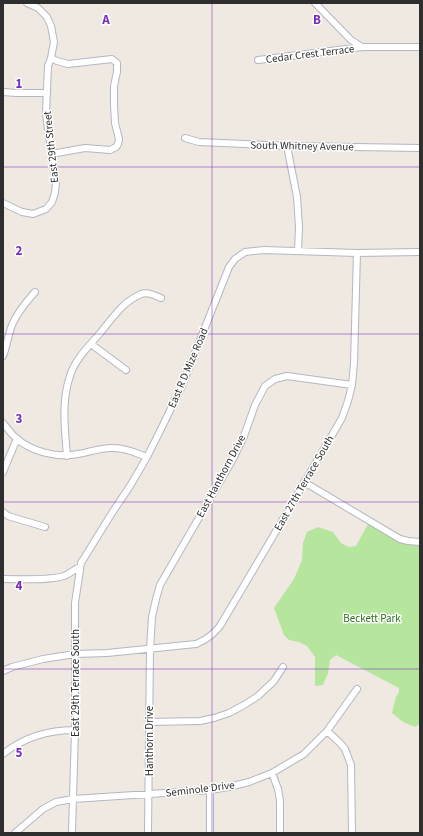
<svg xmlns="http://www.w3.org/2000/svg" width="423" height="836" viewBox="0 0 423 836" font-family="'Source Sans 3',sans-serif">
  <style>
    .green { fill: #b6e59e }
    .lines { fill: none; stroke-linecap: round; stroke-linejoin: round }
    .minor-casing { stroke: #b4b7c1; stroke-width: 8 }
    .minor { stroke: #fff; stroke-width: 6 }
    .grid { fill: none; stroke: #7b2cbf; stroke-width: 1; stroke-opacity: 0.55 }
    .labels { text-anchor: middle; dominant-baseline: central; stroke-width: 3; stroke-linejoin: round; paint-order: stroke }
    .street-label { font-size: 11px; fill: #2e2e2e; stroke: #fff }
    .park-label { font-size: 11px; fill: #2c6e1b; stroke: #fff }
    .grid-label { font-size: 13px; text-anchor: middle; font-weight: bold; fill: #7b2cbf; stroke: #fff; stroke-width: 3; stroke-linejoin: round; paint-order: stroke }
  </style>
  <rect width="100%" height="100%" fill="#efe9e1"/>
  <!-- green -->
  <path class="green" d="M368 524 403 543 420 546V724L415 727 403 722 392 713 396 697 399 692V688L336 655 330 660 328 673 323 685 315 686V657L307 646 299 642 289 640 284 635 274 608 294 579 302 560 303 543 307 532 318 527 333 532 341 543 349 547 356 546Z"/>
  <g class="lines">
    <!-- minor casing -->
    <g class="minor-casing">
      <path id="minor" d="M315 3 351 40 362 47
        M51 58 57 61 68 64 112 59 117 63V72L114 86V105L115 123 119 139 118 144 116 147 110 150 85 148 51 154
        M258 60 362 47H420
        M3 92 16 93H47
        M185 138 199 142 287 146 420 148
        M287 146 297 197 299 227 298 251
        M3 203 22 212 33 214 46 209 52 202 55 193 56 182 48 130 46 113 48 66 51 58 54 42 51 26 47 17 38 8 27 3
        M91 344 126 370
        M3 356C7 346 8 335 12 325 17 313 26 302 35 292
        M3 423C7 427 10 433 15 437 31 452 57 458 78 454 90 452 102 447 114 448 126 448 136 453 147 457
        M67 456C65 430 61 402 70 376 75 359 90 345 101 332 108 323 115 314 123 306 128 301 135 297 141 294 149 292 154 295 161 298
        M3 472 15 443 19 440
        M304 482 400 539 408 541 420 542
        M3 512 8 516 45 527
        M3 579C22 579 46 581 64 576 70 574 74 569 80 567
        M3 671 12 667 43 659 75 654 107 653 196 644C206 640 213 635 220 626L265 550 342 418 348 401 352 385 354 363 357 253
        M149 722 200 721 214 718 229 713 244 705 258 696 274 681 283 667
        M327 731 340 743 345 749 351 765 352 833
        M3 754C23 738 49 730 75 730
        M272 773 278 789 280 801V833
        M15 833 43 809 56 802 73 799 210 790 229 787 249 782 272 773 304 754 327 731 357 689
        M72 833 75 730V603L81 563 112 513 130 486 147 457 161 429 181 388 229 267 235 259 245 252 264 250 357 253 420 252
        M148 833 150 649 152 617 156 599 160 585 233 459 244 436 255 405 265 386 275 379 287 376 352 385
        M210 833V790"/>
    </g>
    <!-- minor -->
    <use href="#minor" class="minor"/>
  </g>
  <!-- grid -->
  <path class="grid" d="M212 3V833M3 167H420M3 334H420M3 502H420M3 669H420"/>
  <g class="labels">
    <!-- street labels -->
    <g class="street-label">
      <text transform="translate(310 54) rotate(-7)">Cedar Crest Terrace</text>
      <text transform="translate(302 146) rotate(1)">South Whitney Avenue</text>
      <text transform="translate(51 147) rotate(-96)">East 29th Street</text>
      <text transform="translate(188 368) rotate(-67)">East R D Mize Road</text>
      <text transform="translate(221 476) rotate(-62)">East Hanthorn Drive</text>
      <text transform="translate(304 483) rotate(-60)">East 27th Terrace South</text>
      <text transform="translate(75 683) rotate(-90)">East 29th Terrace South</text>
      <text transform="translate(149 741) rotate(-90)">Hanthorn Drive</text>
      <text transform="translate(200 789) rotate(-7)">Seminole Drive</text>
    </g>
    <!-- park labels -->
    <g class="park-label">
      <text x="372" y="618">Beckett Park</text>
    </g>
  </g>
  <g class="grid-label">
    <text x="106" y="24">A</text>
    <text x="317" y="24">B</text>
    <text x="19" y="88">1</text>
    <text x="19" y="255">2</text>
    <text x="19" y="423">3</text>
    <text x="19" y="590">4</text>
    <text x="19" y="757">5</text>
  </g>
  <!-- border -->
  <rect width="423" height="836" fill="none" stroke="#2e2e2e" stroke-width="8"/>
</svg>
